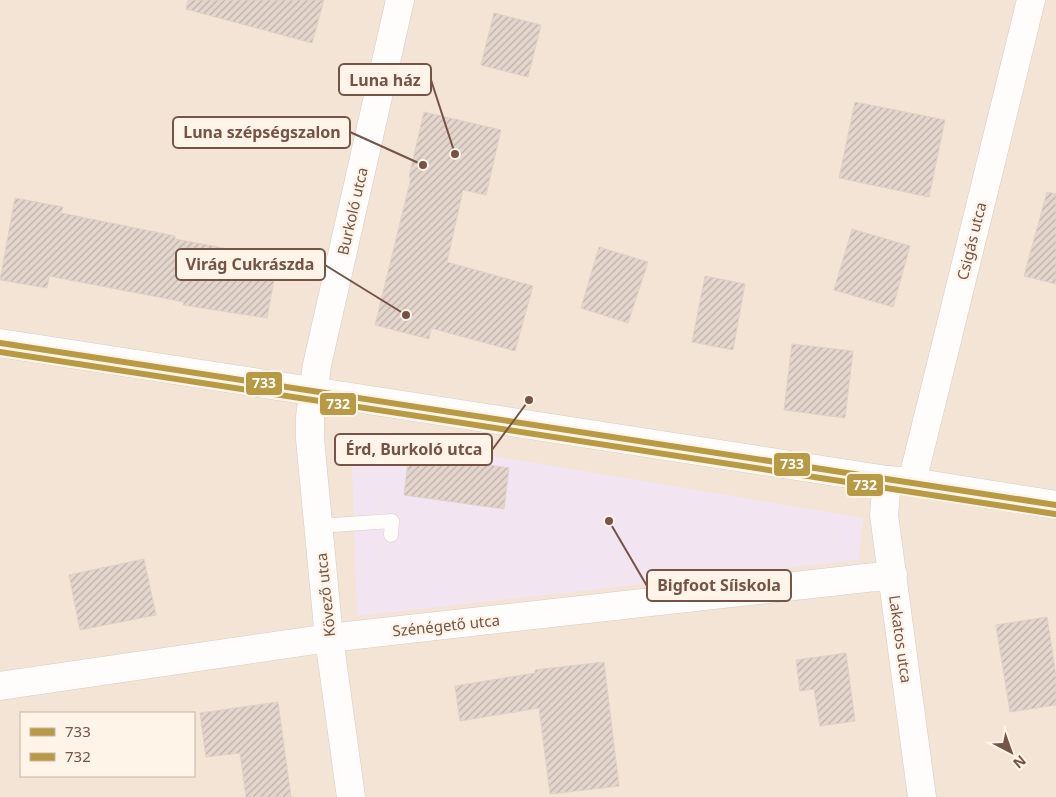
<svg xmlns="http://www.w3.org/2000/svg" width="1056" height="797" viewBox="0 0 1056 797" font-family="'Noto Sans',sans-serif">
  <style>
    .residential { fill: #f3e4d5; fill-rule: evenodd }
    .education { fill: #f2e5f1 }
    .building { fill: url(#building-hatch); stroke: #e0d1c8 }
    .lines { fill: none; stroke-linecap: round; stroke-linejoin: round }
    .service-casing { stroke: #d8ccc4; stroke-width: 15 }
    .minor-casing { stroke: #d8ccc4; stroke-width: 29 }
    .tertiary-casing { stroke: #d8ccc4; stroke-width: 29 }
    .service { stroke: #fefdfb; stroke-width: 14 }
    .minor { stroke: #fefdfb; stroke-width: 28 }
    .tertiary { stroke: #fefdfb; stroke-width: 28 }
    .bus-1-casing { stroke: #fff4e7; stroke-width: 10 }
    .bus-2-casing { stroke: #fff4e7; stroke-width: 10 }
    .bus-1 { stroke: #b89a44; stroke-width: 6 }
    .bus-2 { stroke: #b89a44; stroke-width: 6 }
    .labels { text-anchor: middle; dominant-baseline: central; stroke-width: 4.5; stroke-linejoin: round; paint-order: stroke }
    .street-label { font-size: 15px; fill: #765345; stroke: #fff4e7 }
    .leader { fill: none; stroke: #765345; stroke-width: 2 }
    .callout-dot { fill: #765345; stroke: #fff4e7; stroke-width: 2 }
    .callout { fill: #fff4e7; stroke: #765345; stroke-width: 2 }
    .callout-label { font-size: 16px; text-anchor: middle; font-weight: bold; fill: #765345 }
    .line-badge { stroke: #fff4e7; stroke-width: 2 }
    .badge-label { font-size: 14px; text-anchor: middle; font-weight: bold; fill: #fff }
  </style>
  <defs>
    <pattern id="building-hatch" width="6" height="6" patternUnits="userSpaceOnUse" patternTransform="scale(1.25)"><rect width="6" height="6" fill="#e4d6cd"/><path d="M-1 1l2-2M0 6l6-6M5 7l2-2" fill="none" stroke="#bdb0a8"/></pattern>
  </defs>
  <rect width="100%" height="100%" fill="#f7efe6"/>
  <!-- residential -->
  <path class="residential" d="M0 0H1056V797H0ZM21 713H194V776H21Z"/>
  <!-- education -->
  <path class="education" d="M351 432 863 518 859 560 357 616Z"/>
  <!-- building -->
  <path class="building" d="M188 0H324L312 43 186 9Z
    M494 13 541 25 528 77 481 65Z
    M855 102 945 120 929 197 839 178Z
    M424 112 501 130 486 195 463 190 447 262 533 286 515 351 431 328 429 339 375 325 411 178 409 177Z
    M1047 192 1056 194V284L1024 276Z
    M15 198 63 207 61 213 175 236V239L278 258 267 318 183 305 184 302 49 276 47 288 0 280Z
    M852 229 910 246 893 307 834 290Z
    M599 247 648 262 628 323 581 308Z
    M705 276 745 284 733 350 692 342Z
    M792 344 853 351 845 418 784 410Z
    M409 454 509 468 504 509 404 495Z
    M144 559 156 615 80 630 69 575Z
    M1047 617 1056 676V705L1010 712 996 625Z
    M846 653 855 721 820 726 814 689 800 691 796 660Z
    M604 662 619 786 550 794 539 708 460 721 455 686 535 673V670Z
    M278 702 291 797H246L240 753 206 757 200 713Z"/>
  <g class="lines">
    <!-- service casing -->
    <g class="service-casing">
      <path id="service" d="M318 526 392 521 391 535"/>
    </g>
    <!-- minor casing -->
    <g class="minor-casing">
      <path id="minor" d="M887 480 884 515 922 797
        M912 482 1031 0
        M0 686 329 638 893 575
        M351 797 329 638 310 439V417L317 365 400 0"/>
    </g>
    <!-- tertiary casing -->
    <g class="tertiary-casing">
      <path id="tertiary" d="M0 343 887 480 912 482 1056 505"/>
    </g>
    <!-- service -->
    <use href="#service" class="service"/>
    <!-- minor -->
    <use href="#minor" class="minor"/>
    <!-- tertiary -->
    <use href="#tertiary" class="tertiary"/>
    <!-- bus-1 casing -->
    <g class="bus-1-casing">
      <path id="bus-1" d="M0 343 1056 505"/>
    </g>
    <!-- bus-2 casing -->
    <g class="bus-2-casing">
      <path id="bus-2" d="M0 352 1055 514"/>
    </g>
    <!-- bus-1 -->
    <use href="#bus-1" class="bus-1"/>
    <!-- bus-2 -->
    <use href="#bus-2" class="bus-2"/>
  </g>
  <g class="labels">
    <!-- street labels -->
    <g class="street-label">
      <text transform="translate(352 211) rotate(-77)">Burkoló utca</text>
      <text transform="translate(971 241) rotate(-76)">Csigás utca</text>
      <text transform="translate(325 595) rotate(-96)">Kövező utca</text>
      <text transform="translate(446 625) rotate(-6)">Szénégető utca</text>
      <text transform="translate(901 639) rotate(82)">Lakatos utca</text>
    </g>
  </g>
  <!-- callouts -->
  <path class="leader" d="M455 154L431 80M423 165L350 132M406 315L325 265M529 400L492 450M609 521L647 586"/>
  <g class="callout-dot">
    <circle cx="455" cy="154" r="5"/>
    <circle cx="423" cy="165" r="5"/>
    <circle cx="406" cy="315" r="5"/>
    <circle cx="529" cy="400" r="5"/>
    <circle cx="609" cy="521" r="5"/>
  </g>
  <g class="callout">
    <rect x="339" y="64" width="92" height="31" rx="5"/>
    <rect x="173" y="117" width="177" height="31" rx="5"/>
    <rect x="176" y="249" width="149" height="31" rx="5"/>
    <rect x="335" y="434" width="157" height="31" rx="5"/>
    <rect x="647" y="570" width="144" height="31" rx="5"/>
  </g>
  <g class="callout-label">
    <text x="385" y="86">Luna ház</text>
    <text x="262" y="138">Luna szépségszalon</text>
    <text x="250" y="270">Virág Cukrászda</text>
    <text x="414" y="455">Érd, Burkoló utca</text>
    <text x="719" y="591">Bigfoot Síiskola</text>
  </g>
  <g class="line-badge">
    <rect x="245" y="371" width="38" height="25" rx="5" fill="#b89a44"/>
    <rect x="319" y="392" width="38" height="24" rx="5" fill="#b89a44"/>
    <rect x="773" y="452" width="38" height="25" rx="5" fill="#b89a44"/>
    <rect x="846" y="473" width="38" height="24" rx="5" fill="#b89a44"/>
  </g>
  <g class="badge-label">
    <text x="264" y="388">733</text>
    <text x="338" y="409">732</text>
    <text x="792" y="469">733</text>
    <text x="865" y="490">732</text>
  </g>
  <!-- legend -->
  <rect x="20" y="712" width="175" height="65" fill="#fff4e7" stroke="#c8b4a6"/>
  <rect x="30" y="728" width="25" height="8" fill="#b89a44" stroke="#c8b4a6"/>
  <text x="65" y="737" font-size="15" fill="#765345">733</text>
  <rect x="30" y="753" width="25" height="8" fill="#b89a44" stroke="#c8b4a6"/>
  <text x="65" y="762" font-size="15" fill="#765345">732</text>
  <!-- north arrow -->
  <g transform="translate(1011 752) rotate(139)" stroke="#fff4e7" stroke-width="4" paint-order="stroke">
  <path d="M0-4L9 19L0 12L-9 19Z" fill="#765345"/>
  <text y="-8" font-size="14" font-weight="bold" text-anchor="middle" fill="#765345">N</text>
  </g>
</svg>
